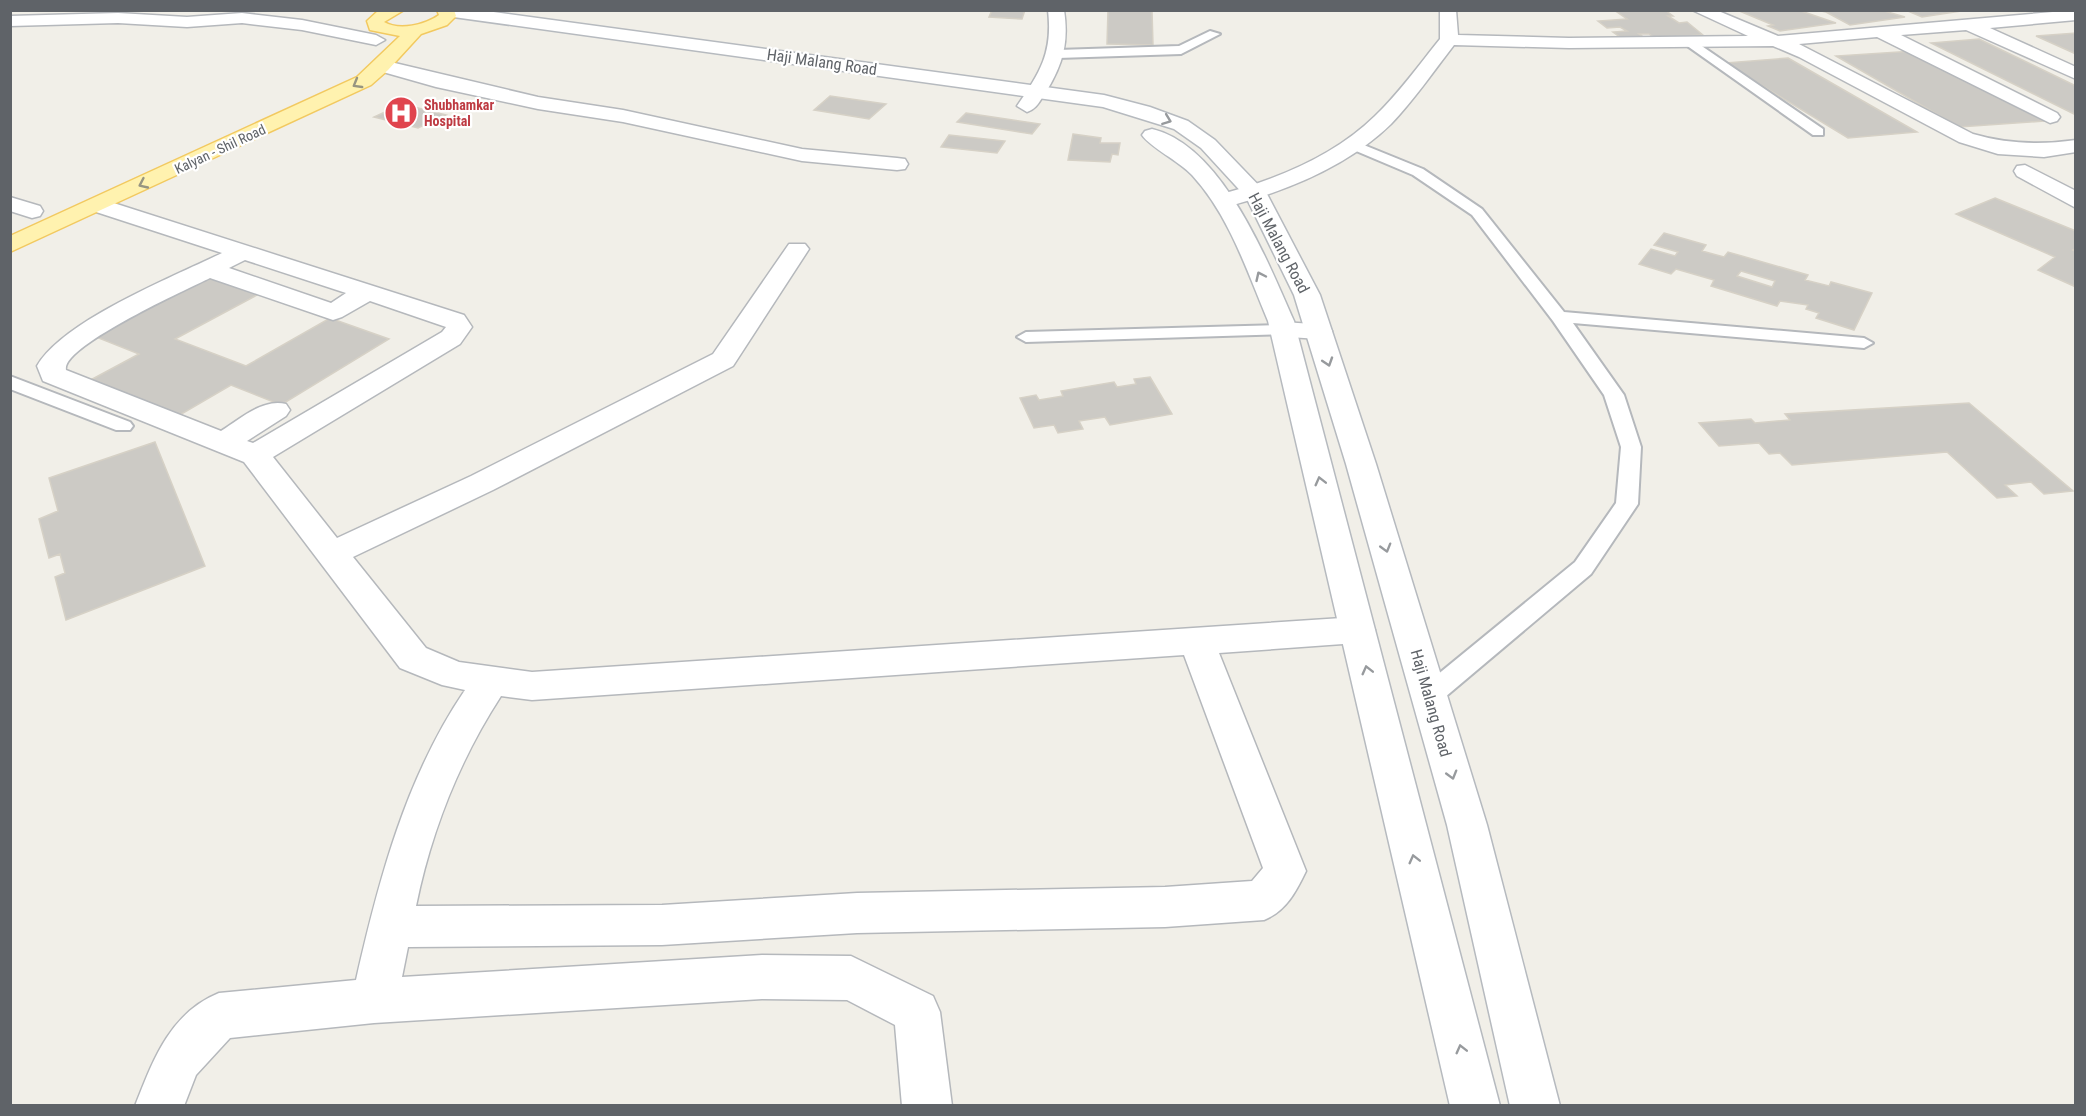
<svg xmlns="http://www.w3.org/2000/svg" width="2086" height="1116" viewBox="0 0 2086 1116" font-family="'Roboto Condensed',sans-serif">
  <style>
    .building { fill: #cccac5; stroke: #d6d1c6; stroke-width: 1.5; fill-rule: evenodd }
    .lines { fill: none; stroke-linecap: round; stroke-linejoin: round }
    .lane-casing { stroke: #b5b8bc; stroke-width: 4 }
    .street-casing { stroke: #b5b8bc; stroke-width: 3 }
    .secondary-casing { stroke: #b6babf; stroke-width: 3 }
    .primary-casing { stroke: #f2c960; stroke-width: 3 }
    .lane { fill: #fff; fill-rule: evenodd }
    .street { fill: #fff; fill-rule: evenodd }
    .secondary { fill: #fff; fill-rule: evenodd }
    .primary { fill: #fff2af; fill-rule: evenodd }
    .oneway { stroke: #979581 }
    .oneway2 { stroke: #979a9d }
    .labels { text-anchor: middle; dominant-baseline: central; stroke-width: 4.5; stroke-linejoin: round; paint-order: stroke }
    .far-health-label { font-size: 14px; font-weight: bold; fill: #be3a42; stroke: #fff; text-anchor: start }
    .far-street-label { font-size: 14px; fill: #5f6368; stroke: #fff }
    .street-label { font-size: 16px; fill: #5f6368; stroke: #fff }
  </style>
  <rect width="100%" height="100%" fill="#f1efe8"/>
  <!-- building -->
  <path class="building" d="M992 10H1025L1022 19 989 17Z
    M1108 10H1152L1153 45 1107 44Z
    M1614 10H1665L1673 16H1668L1679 23 1687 22 1703 35 1655 38 1649 34H1639L1645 38 1624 40 1613 32 1627 31 1620 27 1607 28 1598 21 1627 19Z
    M1737 10H1804L1801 11 1836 23 1780 31 1768 26 1773 25Z
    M1816 10H1881L1905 17 1850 25 1826 12Z
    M1912 10H1968L1922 17 1910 12 1914 11Z
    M2076 33V54L2036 36Z
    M1979 39 2076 86V115L1931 43Z
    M1914 51 2045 121 1959 127 1836 56Z
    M1788 58 1917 132 1848 138 1725 63Z
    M830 96 886 104 869 119 814 110Z
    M402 104 446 115 418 128 374 117Z
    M966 113 1040 124 1032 134 957 122Z
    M1073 134 1101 138 1100 143H1120L1118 155 1112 154 1110 162 1068 160Z
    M949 135 1005 141 997 153 941 147Z
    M1995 198 2076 231V249L2072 250 2076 251V287L2038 270 2055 257 1956 214Z
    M1664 233 1706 245 1702 251 1724 257 1728 252 1808 275 1805 280 1829 286 1831 282 1872 293 1854 330 1816 318 1819 313 1806 309 1808 305 1780 301 1777 306 1711 286 1714 280 1676 269 1671 274 1639 264 1651 249 1675 256 1678 252 1654 245ZM1741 271 1775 281 1772 287 1737 276Z
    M207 276 259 294 175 339 246 366 330 318 389 339 281 405 231 385 173 419 85 383 139 354 91 335Z
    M1150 377 1172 414 1110 425 1105 417 1079 421 1083 429 1058 433 1054 425 1034 428 1020 398 1036 395 1039 400 1063 396 1061 391 1114 382 1117 387 1136 384 1134 379Z
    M1969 403 2073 491 2044 494 2031 482 2005 485 2017 496 1997 498 1947 452 1792 465 1780 453 1769 454 1759 443 1719 446 1699 423 1751 419 1755 423 1790 420 1785 414Z
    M155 442 205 566 66 620 55 577 65 573 60 554 49 558 39 519 58 511 49 478Z"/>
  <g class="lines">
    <!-- lane casing -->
    <g class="lane-casing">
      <path id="lane" d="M1210 31 1220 34 1181 54 1058 58 1052 54 1058 50 1179 46Z
        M1690 38 1823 129V135H1813L1686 45V39Z
        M1354 141 1423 169 1482 209 1564 312 1864 338 1873 343 1864 348 1573 323 1624 395 1641 447 1638 504 1591 574 1438 703 1429 706 1420 703 1416 696 1420 689 1575 562 1616 503 1621 447 1604 395 1553 321 1472 215 1413 175 1349 148 1347 145Z
        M1283 325 1289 326 1292 330 1289 334 1026 342 1017 337 1026 332Z
        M10 376 130 422 133 426 130 430H116L10 389Z"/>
    </g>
    <!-- street casing -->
    <g class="street-casing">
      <path id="street" d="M1048 10H1064C1069 43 1063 64 1046 92 1040 100 1037 109 1027 112L1017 106C1040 72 1053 53 1048 10Z
        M1440 10H1456L1458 35 1569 38 1748 36 1692 10H1716L1778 36 2076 10V20L1990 28 2076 67V79L1966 30 1901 35 2057 113 2060 117 2057 121 2050 123 1877 37 1799 44 1973 134C2008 144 2040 145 2076 140V152L2044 157 1998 154 1959 142 1799 57 1773 46 1569 48 1454 45C1433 72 1414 100 1391 124 1347 167 1284 192 1225 207L1217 205 1214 200 1217 195C1273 181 1333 157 1375 116 1399 93 1419 65 1440 39Z
        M118 13 187 17 242 13 302 20 376 35 385 40 376 45 302 30 242 23 187 27 118 23 10 26V16Z
        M382 60 538 97 623 110 802 149 897 158 905 159 908 164 905 169 897 170 802 161 623 122 538 109 436 87 376 70 373 66Z
        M2025 165 2076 191V208L2017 176 2014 171 2017 166Z
        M10 197 40 206 43 211 40 216 32 218 10 211Z
        M98 198 464 315 472 327 460 344 273 457 337 538 471 476 713 354 789 244H805L809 249 733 366 493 490 353 557 426 648 459 662 532 672 1357 617 1369 621 1375 630 1369 639 1357 643 1219 653 1306 871C1296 892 1286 911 1264 920L1165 927 857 933 662 945 408 947 402 977 762 955 851 956 933 996 940 1012 952 1106H902L895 1025 847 1000 762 999 374 1023 230 1038 196 1075 184 1106H135C153 1060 170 1013 219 993L356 980C379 879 406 777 465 690L442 685 400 668 244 462 43 381 37 366C64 320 173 277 222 253L90 210 87 205 90 200ZM245 260 346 293 331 303 229 268ZM210 278 333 320 342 317 370 301 446 327 442 332 253 443 247 441 286 416 290 410 286 404C263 398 240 419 221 431L66 370C61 346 188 289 210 278ZM1184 655 1263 868 1252 881 1165 887 857 893 662 905 416 906C431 832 460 759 501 696L532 700Z
        M1283 322 1328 325 1332 331 1328 337 1319 339 1274 336 1270 330 1274 324Z"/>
    </g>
    <!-- secondary casing -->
    <g class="secondary-casing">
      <path id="secondary" d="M479 10 1104 95 1150 107 1188 121 1215 140 1267 194 1320 295 1376 464 1487 825 1560 1106H1510L1447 825 1346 464 1294 295 1246 197 1201 148 1174 129 1103 107 446 16 438 11Z
        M1152 129C1223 146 1267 261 1294 321L1500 1106H1450L1268 321C1247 271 1229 215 1192 175 1179 161 1151 148 1142 135L1145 131Z"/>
    </g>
    <!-- primary casing -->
    <g class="primary-casing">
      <path id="primary" d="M379 10H404L384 22C399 31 425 25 439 15L437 10H454L456 16 447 25 421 34 388 70 371 85 10 252V236L357 77 400 36 370 30 367 21Z"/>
    </g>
    <!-- lane -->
    <use href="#lane" class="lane"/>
    <!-- street -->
    <use href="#street" class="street"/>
    <!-- secondary -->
    <use href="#secondary" class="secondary"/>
    <!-- primary -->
    <use href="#primary" class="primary"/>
  </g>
  <!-- one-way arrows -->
  <defs><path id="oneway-chevron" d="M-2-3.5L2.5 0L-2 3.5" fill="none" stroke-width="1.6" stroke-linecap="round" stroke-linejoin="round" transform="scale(1.5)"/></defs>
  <g class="oneway">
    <use href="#oneway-chevron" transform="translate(357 84) rotate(150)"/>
    <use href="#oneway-chevron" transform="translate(143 184) rotate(155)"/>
  </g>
  <g class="oneway2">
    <use href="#oneway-chevron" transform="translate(1167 120) rotate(21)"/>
    <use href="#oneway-chevron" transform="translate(1260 276) rotate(-115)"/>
    <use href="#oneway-chevron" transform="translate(1328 362) rotate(72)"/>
    <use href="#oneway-chevron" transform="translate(1320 481) rotate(-104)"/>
    <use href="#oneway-chevron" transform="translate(1386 548) rotate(74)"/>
    <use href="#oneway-chevron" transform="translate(1367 670) rotate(-104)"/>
    <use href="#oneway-chevron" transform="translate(1452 775) rotate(74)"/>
    <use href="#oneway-chevron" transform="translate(1414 859) rotate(-104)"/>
    <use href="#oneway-chevron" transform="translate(1461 1049) rotate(-104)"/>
  </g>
  <!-- icons -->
  <defs>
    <g id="hospital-disc" transform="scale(1.725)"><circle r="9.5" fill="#e0444e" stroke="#fff"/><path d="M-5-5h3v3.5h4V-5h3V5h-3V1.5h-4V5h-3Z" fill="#fff"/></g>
  </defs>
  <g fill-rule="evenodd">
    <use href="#hospital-disc" x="401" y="113"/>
  </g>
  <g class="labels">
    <!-- far-health labels -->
    <g class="far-health-label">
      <text x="424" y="105">Shubhamkar<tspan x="424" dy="16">Hospital</tspan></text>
    </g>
    <!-- far-street labels -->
    <g class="far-street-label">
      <text transform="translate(220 149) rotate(-25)">Kalyan - Shil Road</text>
    </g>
    <!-- street labels -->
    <g class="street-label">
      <text transform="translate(822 62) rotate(8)">Haji Malang Road</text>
      <text transform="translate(1279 243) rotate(62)">Haji Malang Road</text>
      <text transform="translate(1431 703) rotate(74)">Haji Malang Road</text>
    </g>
  </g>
  <!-- border -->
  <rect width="2086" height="1116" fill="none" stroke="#5f6368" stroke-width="24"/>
</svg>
